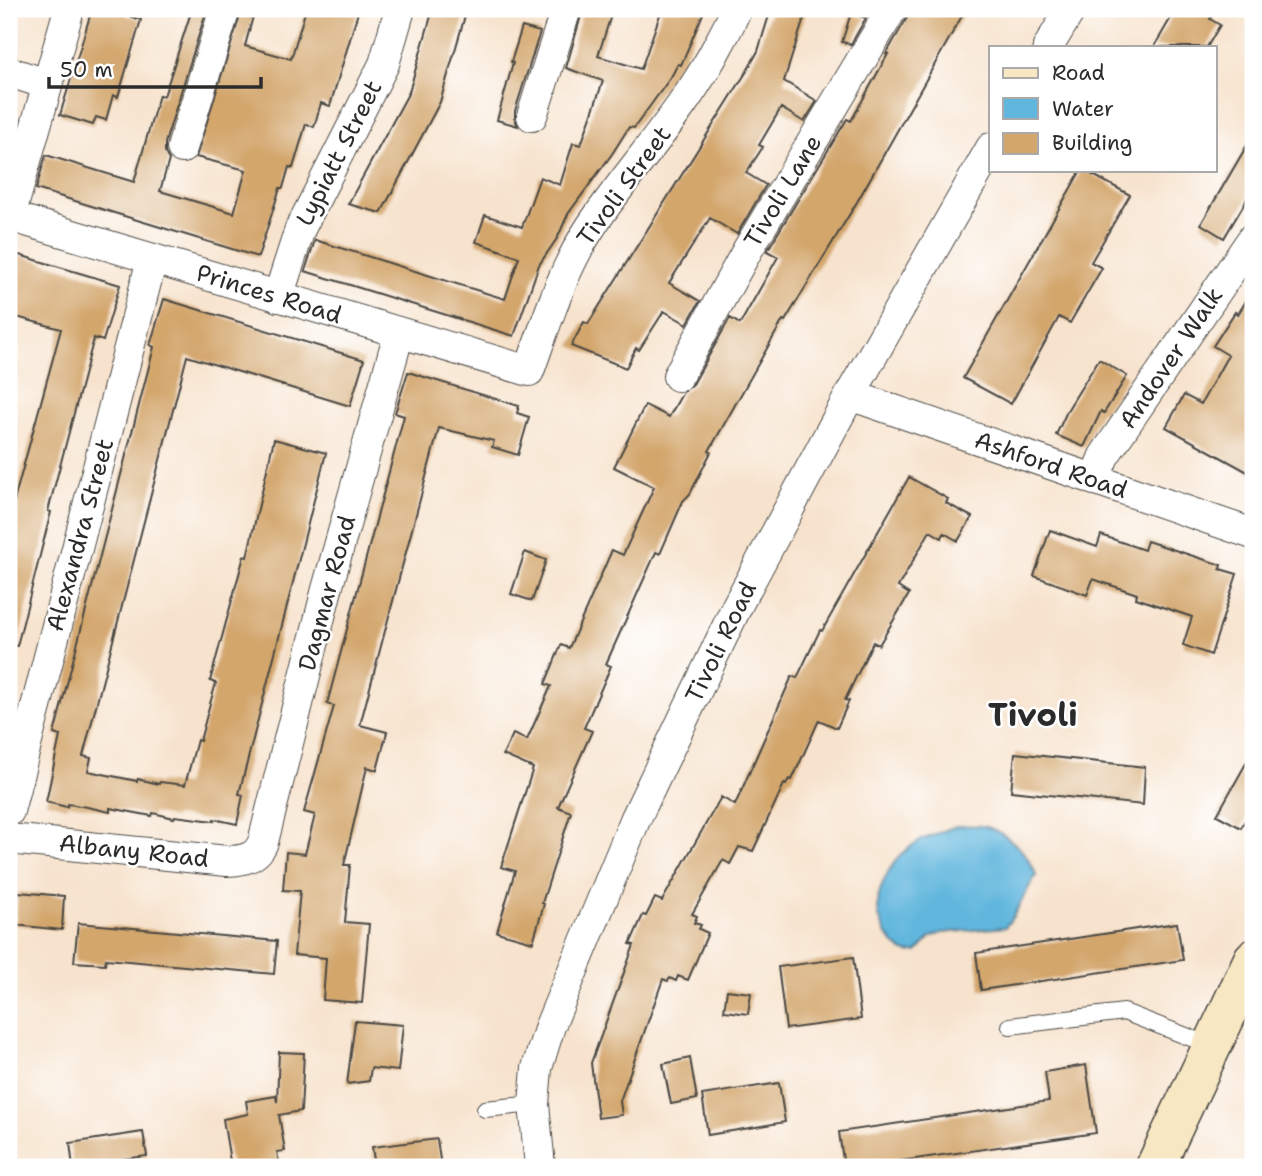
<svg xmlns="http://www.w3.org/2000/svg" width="1262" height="1176" viewBox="0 0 1262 1176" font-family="'Shantell Sans',sans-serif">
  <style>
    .water { fill: #61b6dd; stroke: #467084; stroke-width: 2 }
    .building { fill: #d3a66c }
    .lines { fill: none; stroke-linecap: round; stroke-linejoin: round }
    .lane-casing { stroke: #4a4743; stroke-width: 18 }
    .street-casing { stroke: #4a4743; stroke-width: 32 }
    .secondary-casing { stroke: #4a4743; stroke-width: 41 }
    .lane { stroke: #fff; stroke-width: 16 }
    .street { stroke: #fff; stroke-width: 30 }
    .secondary { stroke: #f7e8c3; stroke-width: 38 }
    .labels { text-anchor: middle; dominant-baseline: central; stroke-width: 5; stroke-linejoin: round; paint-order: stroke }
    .street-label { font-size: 24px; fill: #2b2b2b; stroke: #fff }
    .district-label { font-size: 32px; font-weight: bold; fill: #2b2b2b; stroke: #fff }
  </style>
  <rect width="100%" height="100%" fill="#fff"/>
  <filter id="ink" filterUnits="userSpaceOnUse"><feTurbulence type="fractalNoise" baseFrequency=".0143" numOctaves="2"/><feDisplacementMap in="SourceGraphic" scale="14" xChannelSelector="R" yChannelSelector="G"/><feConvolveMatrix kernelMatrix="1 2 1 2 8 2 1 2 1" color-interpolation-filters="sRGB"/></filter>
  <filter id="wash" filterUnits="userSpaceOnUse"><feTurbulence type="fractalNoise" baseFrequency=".00686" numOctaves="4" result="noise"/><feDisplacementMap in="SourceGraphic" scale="28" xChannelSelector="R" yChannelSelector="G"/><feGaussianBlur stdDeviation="1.57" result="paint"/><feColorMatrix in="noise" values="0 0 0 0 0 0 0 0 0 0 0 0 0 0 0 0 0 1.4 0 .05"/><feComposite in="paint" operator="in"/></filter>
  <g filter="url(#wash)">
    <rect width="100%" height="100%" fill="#f7e3cd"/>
    <!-- water -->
    <path class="water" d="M956 826C966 826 980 824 990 828 1010 836 1031 856 1036 876 1024 892 1019 912 1005 927L942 933 931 937 917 952C913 952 909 953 906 952 891 947 878 922 878 907 877 889 890 865 903 853 917 839 937 834 956 826Z"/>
    <g id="blocks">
      <!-- building -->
      <path class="building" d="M92 9H128L126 15 141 20 118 97 113 95 106 120 96 117 93 125 60 115Z
        M192 9H207L165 143V153L169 160 160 191 234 213 246 170 196 157 242 9H255L245 46 291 59 306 9H359L330 106 321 103 314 127 306 124 293 168 289 167 283 188H280L258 257 36 189 46 155 134 182 159 95 164 96Z
        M433 9H467L440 102 381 213 348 204 409 92Z
        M583 9H613L598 56 641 69 662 9H705L681 65 678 64 671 77 634 128 629 127 612 154 568 214 558 237 539 265 514 336 305 271 315 240 505 299 519 257 476 242 485 215 522 227 540 177 560 185 573 143 581 145 603 81 566 68Z
        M771 9H807L784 81 817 101 804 122 781 108 759 145 763 147 746 173 766 185 737 234 710 218 669 283 700 301 687 324 664 311 639 350 636 348 626 368 571 346 584 322 588 324 747 71 758 51Z
        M909 9H949L962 16 857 202 785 321 783 320 709 451 711 452 690 494 683 501 660 554 656 552 606 664 611 666 584 728 592 731 558 807 571 812 542 903 544 904 533 942 497 932 515 871 501 867 533 768 503 755 513 734 527 740 551 686 545 684 561 645 569 648 612 550 623 555 654 487 614 467 645 405 669 417 683 392 693 384 730 318 740 324 778 257 767 251 847 119 851 121 888 54H886L907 18Z
        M1176 9H1216L1210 19 1220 25 1207 47H1154Z
        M851 13 866 18 851 44 842 42Z
        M522 27 540 32 515 111V119L518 126 497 120 513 63 511 62Z
        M1253 135V189L1224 238 1201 224Z
        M1081 170H1084L1130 195 1091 262 1102 268 1070 323 1059 317 1011 404 963 378Z
        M9 252 120 285 103 341 94 338 48 511 51 512 17 646 9 645V519L61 329 9 315Z
        M1253 290V475L1166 427 1184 395 1201 404 1228 355 1213 346 1235 312 1238 314Z
        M164 299 364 360 350 406 187 356 83 756 91 758 88 771 137 781 138 779 159 784 160 782 185 785 197 740 200 741 209 707 216 683 210 681 244 556 247 557 274 439 326 453 239 794 243 795 237 824 214 819V821L175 816 174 818 153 813 152 816 110 808V812L87 807 68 804 67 807 46 802 60 736 54 734 154 347 150 345Z
        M1099 359 1127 376 1104 413 1101 411 1084 447 1056 435 1068 409Z
        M408 372 519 406 517 413 529 417 518 455 492 447 494 441 439 428 360 725 387 732 377 770 367 767 344 865H350L345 922 369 924 362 1003 323 1000 326 958 294 955 300 891 283 890 286 852 305 854 315 815 304 812 334 706 327 704 404 416 395 413Z
        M909 477 948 499 946 503 972 517 958 541 944 533 942 538 930 531 898 587 909 594 879 645 873 642 845 700 849 701 837 728 819 720 792 780 789 779 786 785 784 784 753 851 739 847 730 864 723 860 692 914 697 916 694 923 701 925 699 929 708 933 688 980 678 976 676 981 670 978 668 981 663 979 620 1101 622 1115 598 1118 591 1063 634 945 630 944 643 915 646 916 655 898 662 901 721 797 735 805 792 676 797 678 820 630 822 631Z
        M1050 530 1097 547 1101 535 1144 550 1147 541 1221 565 1220 569 1237 574 1211 655 1183 645 1192 617 1136 598 1137 594 1093 579 1087 595 1034 576Z
        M525 552 546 560 532 601 511 594Z
        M1253 751V806L1241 828 1217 815Z
        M1015 753 1145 767 1143 805 1011 791Z
        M18 892 64 896 62 930 15 925Z
        M78 923 277 941 274 974 106 959 105 964 74 962Z
        M1177 923 1183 960 981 990 976 953Z
        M853 957 861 1019 786 1029 778 967Z
        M727 990 751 993 748 1014 724 1011Z
        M355 1021 403 1025 398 1071 371 1068 369 1081 347 1084Z
        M279 1052 304 1053 301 1111 279 1115 285 1151 277 1152 280 1167H231L223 1119 248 1114 246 1101 276 1096 277 1102Z
        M690 1058 697 1099 671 1104 663 1064Z
        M1086 1065 1096 1133 859 1167H844L839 1132 1049 1101 1045 1072Z
        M779 1083 785 1122 708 1135 702 1095Z
        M143 1132 147 1156 122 1159 123 1167H73L70 1143Z
        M437 1139 441 1167H375L372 1147Z"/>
    </g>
  </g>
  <g filter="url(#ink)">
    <use href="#blocks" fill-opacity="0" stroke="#4a4743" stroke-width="2"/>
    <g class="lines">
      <!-- lane casing -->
      <g class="lane-casing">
        <path id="lane" d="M1010 1026 1124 1012 1212 1046
          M485 1109 534 1104"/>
      </g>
      <!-- street casing -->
      <g class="street-casing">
        <path id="street" d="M1048 47 1071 9
          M9 72 47 84
          M532 116 566 9
          M182 148 225 9
          M9 216 529 371C547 321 562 270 592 225 634 163 685 111 720 42 726 31 732 20 736 9
          M10 217 69 9
          M278 297 300 229 384 64 400 9
          M678 376 748 249 892 9
          M850 395 1253 534
          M1094 480 1104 456 1253 238
          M9 811 152 259
          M9 839 227 861C243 861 257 858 263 842L327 589 399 333
          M540 1167 534 1104 537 1068 550 1026 635 820 738 604 850 395 991 148"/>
      </g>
      <!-- secondary casing -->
      <g class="secondary-casing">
        <path id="secondary" d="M1155 1167 1253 959"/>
      </g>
      <!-- lane -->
      <use href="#lane" class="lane"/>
      <!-- street -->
      <use href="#street" class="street"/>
      <!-- secondary -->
      <use href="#secondary" class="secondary"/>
    </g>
  </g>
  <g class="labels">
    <!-- street labels -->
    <g class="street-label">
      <text transform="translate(339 153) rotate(-63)">Lypiatt Street</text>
      <text transform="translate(624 186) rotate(-54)">Tivoli Street</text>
      <text transform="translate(783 191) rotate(-59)">Tivoli Lane</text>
      <text transform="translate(269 294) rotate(17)">Princes Road</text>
      <text transform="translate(1171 358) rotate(-56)">Andover Walk</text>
      <text transform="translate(1051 465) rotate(19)">Ashford Road</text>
      <text transform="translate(80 535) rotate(-75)">Alexandra Street</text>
      <text transform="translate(327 593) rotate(-75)">Dagmar Road</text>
      <text transform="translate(721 642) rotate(-64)">Tivoli Road</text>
      <text transform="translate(134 851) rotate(6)">Albany Road</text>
    </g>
    <!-- district labels -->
    <g class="district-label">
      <text x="1033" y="714">Tivoli</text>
    </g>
  </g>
  <!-- margin -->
  <rect width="1262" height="1176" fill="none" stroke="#fff" stroke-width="35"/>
  <!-- legend -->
  <rect x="989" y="46" width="228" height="126" fill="#ffffff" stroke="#aaaaaa" stroke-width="2"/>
  <rect x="1003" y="68" width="35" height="10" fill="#f7e8c3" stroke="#aaaaaa" stroke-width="2"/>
  <text x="1052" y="80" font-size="21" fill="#2b2b2b">Road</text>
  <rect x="1003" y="98" width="35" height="21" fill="#61b6dd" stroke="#aaaaaa" stroke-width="2"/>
  <text x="1052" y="116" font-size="21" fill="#2b2b2b">Water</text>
  <rect x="1003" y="133" width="35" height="21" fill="#d3a66c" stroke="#aaaaaa" stroke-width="2"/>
  <text x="1052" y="150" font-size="21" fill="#2b2b2b">Building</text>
  <!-- scale -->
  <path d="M49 77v10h212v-10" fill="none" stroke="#2b2b2b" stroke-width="3.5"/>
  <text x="60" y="77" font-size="21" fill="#2b2b2b" stroke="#ffffff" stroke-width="5" paint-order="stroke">50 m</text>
</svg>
